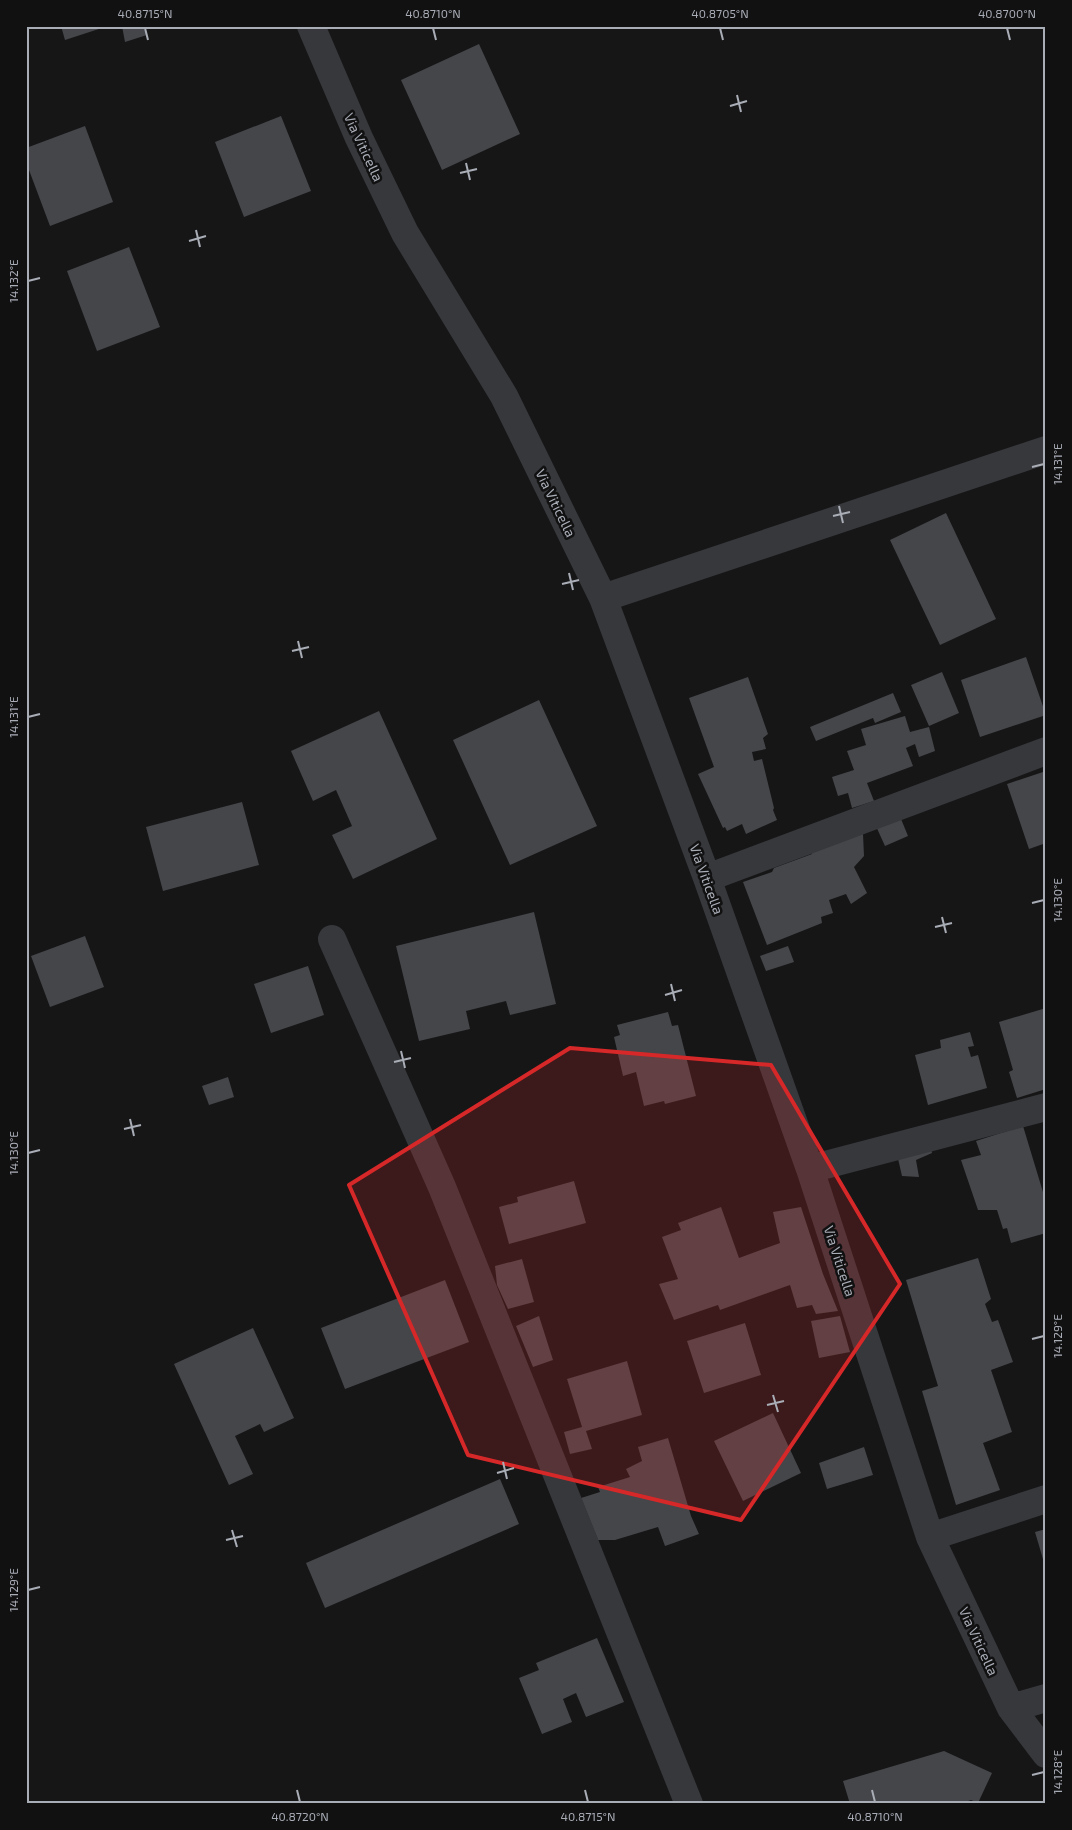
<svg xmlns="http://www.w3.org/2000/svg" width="1072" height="1830" viewBox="0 0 1072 1830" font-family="'Exo 2',sans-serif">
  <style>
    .building { fill: #45464a }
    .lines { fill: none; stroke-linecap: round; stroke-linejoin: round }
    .minor { stroke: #37383c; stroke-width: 28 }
    .marked { fill: #d62828; fill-opacity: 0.2; stroke: #d62828; stroke-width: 4; stroke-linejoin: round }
    .ticks { fill: none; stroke: #a9adb6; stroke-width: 2 }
    .labels { text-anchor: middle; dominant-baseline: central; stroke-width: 5; stroke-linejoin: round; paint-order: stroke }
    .street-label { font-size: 14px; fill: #a9adb6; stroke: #111112 }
    .neatline { fill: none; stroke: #a9adb6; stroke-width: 2 }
    .ticks-label { font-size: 12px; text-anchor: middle; fill: #a9adb6 }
  </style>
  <rect width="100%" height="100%" fill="#161617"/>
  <!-- building -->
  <path class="building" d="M61 26H105V27L65 40Z
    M122 26H143L147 35 125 42Z
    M479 44 520 134 442 170 401 80Z
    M281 116 311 191 244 217 215 142Z
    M85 126 113 202 50 226 26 162V148Z
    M129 247 160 327 97 351 67 271Z
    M946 513 996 619 940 645 890 540Z
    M1026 657 1046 715 980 737 961 680Z
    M942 672 959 713 929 726 911 685Z
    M748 677 768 734 763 738 766 749 752 752 754 761 762 759 774 808 773 810 777 820 746 834 742 824 727 831 725 827 723 828 698 774 714 767 689 698Z
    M893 693 901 712 875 723 873 718 816 741 810 727Z
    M539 700 597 826 510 865 453 740Z
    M379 711 437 839 353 879 332 835 352 826 336 790 313 801 291 751Z
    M905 716 910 732 929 727 935 751 919 757 915 744 906 748 913 766 867 783 874 801 852 808 848 793 838 796 832 777 854 770 847 751 866 745 861 729Z
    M1046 771V843L1029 849 1007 784Z
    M242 802 259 865 163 891 146 827Z
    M899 814 908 836 885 846 875 824Z
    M858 825 863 834 864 856 854 867 867 893 851 904 846 894 829 900 833 913 821 917 822 923 767 945 743 882 772 872 774 868 812 854 810 848Z
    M534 912 556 1004 510 1015 506 1001 466 1011 470 1029 419 1041 396 946Z
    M85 936 104 987 50 1007 31 956Z
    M788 946 794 962 766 971 760 956Z
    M308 966 324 1015 271 1033 254 984Z
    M1046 1008V1089L1017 1098 1009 1072 1013 1070 999 1022Z
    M668 1012 672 1026 678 1025 696 1096 665 1104 664 1101 644 1106 636 1072 623 1076 614 1037 620 1035 617 1025Z
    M970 1032 974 1046 968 1047 971 1057 978 1055 987 1088 928 1105 915 1055 941 1048 940 1040Z
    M228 1077 234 1097 209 1105 202 1086Z
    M1023 1126 1046 1202V1233L1011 1243 1007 1228 1003 1229 997 1210H978L961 1160 981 1155 976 1141Z
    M929 1139 932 1153 916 1160 919 1177 902 1176 896 1150Z
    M574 1181 586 1223 509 1244 499 1207 518 1202 517 1197Z
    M721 1207 739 1258 780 1243 773 1212 801 1207 823 1274 838 1311 816 1314 812 1305 797 1308 790 1285 720 1310 718 1305 674 1320 659 1284 678 1279 662 1237 681 1230 678 1223Z
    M978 1258 991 1299 985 1304 992 1322 998 1320 1013 1362 991 1370 1012 1432 983 1443 1000 1490 956 1505 922 1391 938 1386 906 1280Z
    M522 1259 534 1302 508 1309 497 1285 495 1266Z
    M445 1280 469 1342 345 1389 321 1328Z
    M539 1316 553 1360 533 1367 516 1326Z
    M840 1316 850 1352 819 1358 811 1321Z
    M745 1323 761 1375 704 1393 687 1341Z
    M253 1328 294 1418 264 1432 260 1424 235 1436 253 1474 229 1485 174 1364Z
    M627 1361 642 1415 586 1431 592 1449 570 1454 564 1432 582 1427 567 1379Z
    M773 1413 801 1473 743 1501 714 1441Z
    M668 1438 691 1516 699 1534 665 1546 658 1527 615 1540H598L581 1498 600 1492 598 1487 630 1477 626 1469 642 1461 638 1447Z
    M864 1447 873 1475 827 1489 819 1463Z
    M500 1479 519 1524 325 1608 306 1563Z
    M1046 1529V1565L1045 1566 1035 1532Z
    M597 1638 624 1702 586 1717 576 1693 563 1699 572 1722 542 1734 519 1678 539 1670 536 1663Z
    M944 1751 992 1773 978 1803 971 1800 960 1804H850L843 1781Z"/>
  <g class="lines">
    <!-- minor -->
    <path class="minor" d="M311 26 359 138 405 233 504 396 603 598 707 878 810 1169 930 1537 1011 1708 1046 1754
      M603 598 1046 450
      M707 878 1046 751
      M332 939 442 1187 689 1804
      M810 1169 1046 1107
      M930 1537 1046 1499
      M1011 1708 1046 1698"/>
  </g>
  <!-- marked area -->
  <path class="marked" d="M570 1048 771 1065 900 1284 741 1520 468 1455 349 1185Z"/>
  <!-- ticks -->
  <path class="ticks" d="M145 28 148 40M433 28 436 40M720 28 723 40M1007 28 1010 40M737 95 741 112M730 106 747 101M466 163 470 180M460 173 477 169M196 230 200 247M189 241 206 236M28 281 40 278M1032 467 1044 464M839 506 843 523M833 516 850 512M569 573 573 590M562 584 579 580M298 641 302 658M292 651 309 647M28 717 40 714M1032 903 1044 900M942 917 946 933M935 927 952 923M671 984 675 1001M665 995 682 990M401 1051 405 1068M394 1062 411 1058M130 1119 134 1136M124 1129 141 1125M28 1153 40 1150M1032 1339 1044 1336M773 1395 778 1412M767 1405 784 1401M503 1462 507 1479M497 1473 514 1468M232 1530 237 1547M226 1540 243 1536M28 1590 40 1587M1032 1775 1044 1772M297 1790 300 1802M585 1790 588 1802M872 1790 875 1802"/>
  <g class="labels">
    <!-- street labels -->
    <g class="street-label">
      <text transform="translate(364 147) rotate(65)">Via Viticella</text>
      <text transform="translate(556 503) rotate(64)">Via Viticella</text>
      <text transform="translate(707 879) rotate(70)">Via Viticella</text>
      <text transform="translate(840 1261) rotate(72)">Via Viticella</text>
      <text transform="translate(979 1641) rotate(65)">Via Viticella</text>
    </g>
  </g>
  <!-- border -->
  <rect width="1072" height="1830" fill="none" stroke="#111112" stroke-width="55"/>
  <rect x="28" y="28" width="1016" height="1774" class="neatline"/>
  <g class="ticks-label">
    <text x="145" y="18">40.8715°N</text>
    <text x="433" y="18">40.8710°N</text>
    <text x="720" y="18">40.8705°N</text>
    <text x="1007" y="18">40.8700°N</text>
    <text transform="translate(14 281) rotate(-90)" y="4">14.132°E</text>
    <text transform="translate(1058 464) rotate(-90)" y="4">14.131°E</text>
    <text transform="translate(14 717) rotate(-90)" y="4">14.131°E</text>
    <text transform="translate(1058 900) rotate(-90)" y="4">14.130°E</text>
    <text transform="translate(14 1153) rotate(-90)" y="4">14.130°E</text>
    <text transform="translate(1058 1336) rotate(-90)" y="4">14.129°E</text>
    <text transform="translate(14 1590) rotate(-90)" y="4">14.129°E</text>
    <text transform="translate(1058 1772) rotate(-90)" y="4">14.128°E</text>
    <text x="300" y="1821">40.8720°N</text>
    <text x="588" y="1821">40.8715°N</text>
    <text x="875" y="1821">40.8710°N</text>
  </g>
</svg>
